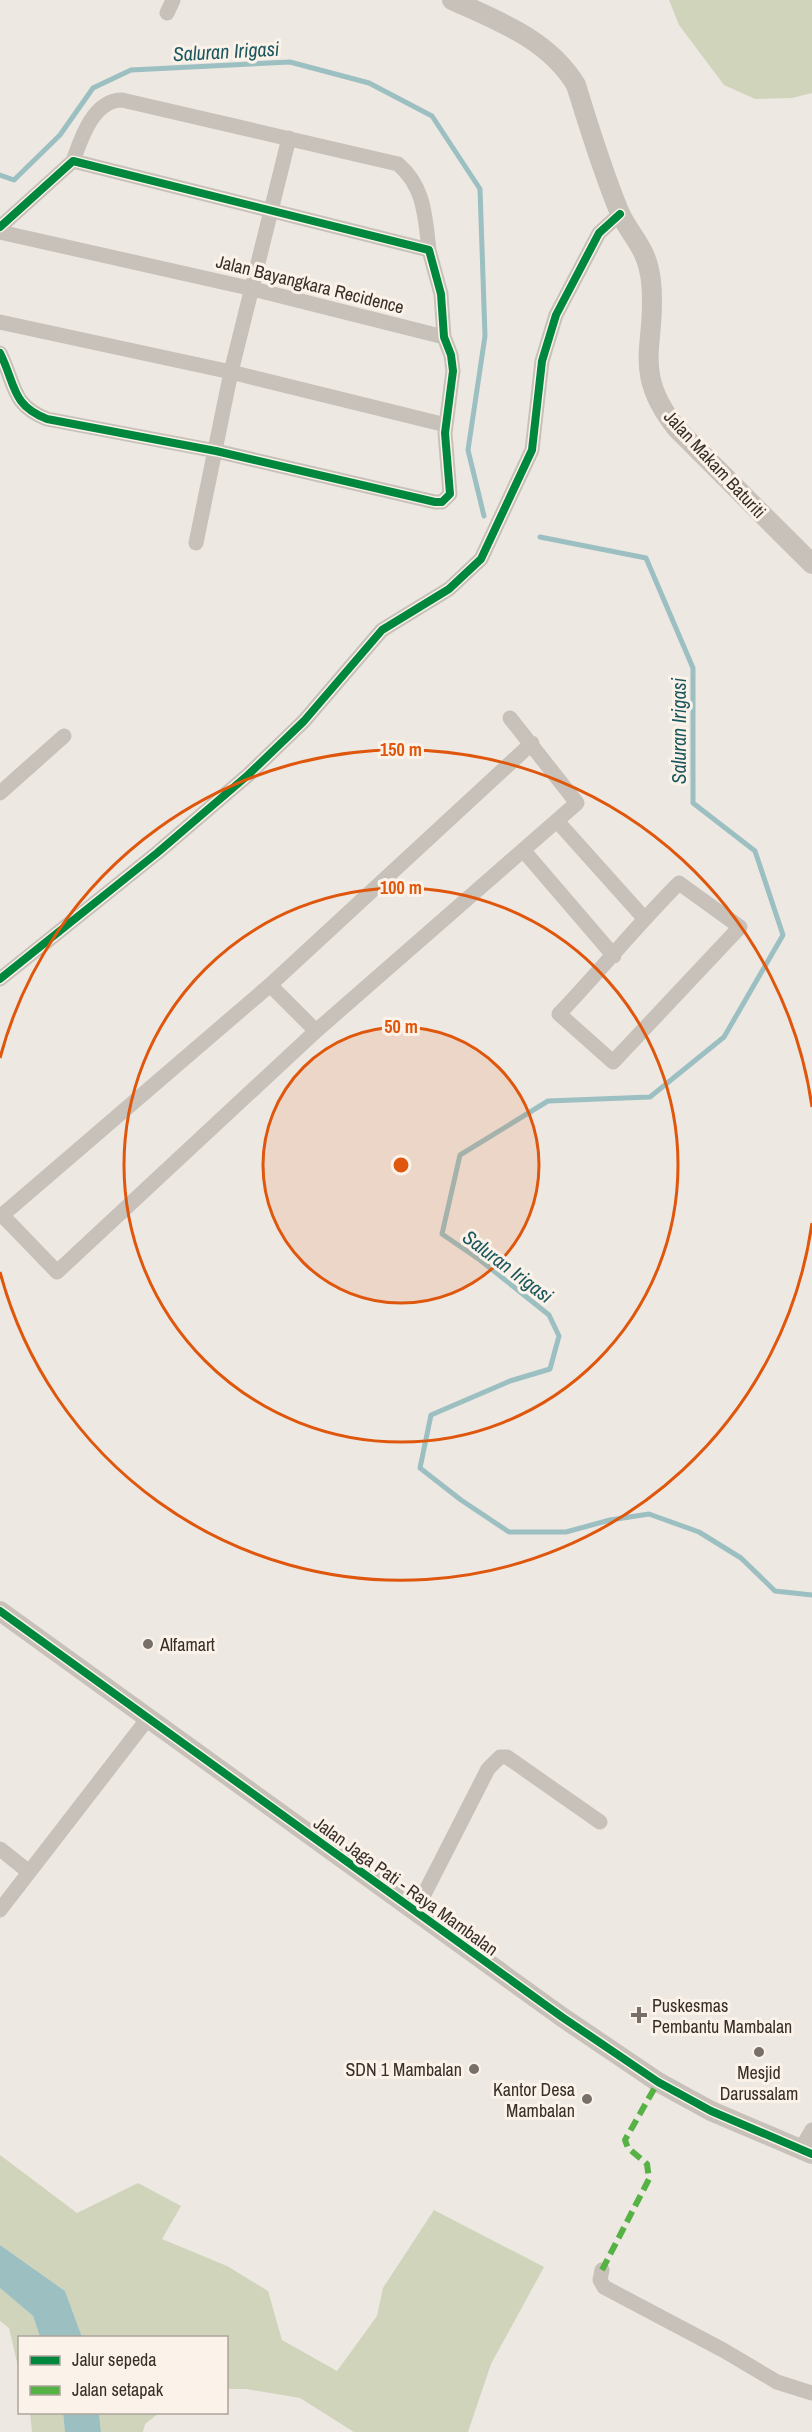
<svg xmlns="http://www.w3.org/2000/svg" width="812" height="2432" viewBox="0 0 812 2432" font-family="'Archivo Narrow',sans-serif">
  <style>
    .green { fill: #cfd4bb }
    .water { fill: #9cbfc1 }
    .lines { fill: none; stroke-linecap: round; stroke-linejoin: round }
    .stream { stroke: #9cbfc1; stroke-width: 5 }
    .minor { stroke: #c8c1ba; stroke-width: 15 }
    .tertiary { stroke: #c8c1ba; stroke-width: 20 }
    .quiet { stroke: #56b245; stroke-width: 6; stroke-dasharray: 12 6; stroke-linecap: butt }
    .cycleway-casing { stroke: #fbf3e9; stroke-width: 11 }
    .cycleway { stroke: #00873e; stroke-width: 8 }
    .ring { fill: none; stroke: #df570d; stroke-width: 3 }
    .poi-dot { fill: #786f69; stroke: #fbf3e9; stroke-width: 2 }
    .labels { text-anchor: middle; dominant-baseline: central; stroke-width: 6; stroke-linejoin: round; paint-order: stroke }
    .street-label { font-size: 18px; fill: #392e28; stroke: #fbf3e9 }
    .poi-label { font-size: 18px; fill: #392e28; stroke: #fbf3e9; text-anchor: start }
    .water-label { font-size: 20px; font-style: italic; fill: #1b575d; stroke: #fbf3e9 }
    .centre { fill: #df570d; stroke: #fbf3e9; stroke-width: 3 }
    .ring-label { font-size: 18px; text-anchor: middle; font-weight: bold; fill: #df570d; stroke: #fbf3e9; stroke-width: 6; stroke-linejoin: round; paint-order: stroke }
  </style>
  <rect width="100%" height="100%" fill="#eee8e2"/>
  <!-- green -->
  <path class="green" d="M669 0H812V93L792 98 755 99 724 85 679 25Z
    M0 2155 77 2213 138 2183 181 2206 162 2239 227 2266 268 2291 282 2340 337 2371 377 2316 383 2288 434 2210 544 2267 491 2364 468 2432H354L300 2398 246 2389H227L226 2338 82 2337 65 2291 0 2245Z
    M0 2288 33 2316 40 2337 20 2338 19 2371 9 2328 0 2321Z
    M30 2413H63L65 2432H32Z
    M99 2413V2412L159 2413 145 2424 143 2432H101Z"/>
  <!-- water -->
  <path class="water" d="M0 2245 65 2291 82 2337H40L33 2316 0 2288Z
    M63 2413H99L101 2432H65Z"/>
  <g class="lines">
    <!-- stream -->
    <path class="stream" d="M0 175 14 180 60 135 93 88 131 70 290 62 369 83 432 116 480 189 485 336 468 450 484 516
      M540 537 646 558 693 668V803L755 851 783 935 724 1037 650 1097 548 1101 460 1155 442 1234 480 1260 549 1315 559 1336 550 1369 510 1381 431 1415 420 1468 461 1500 509 1532H566L610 1520 649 1514 699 1532 741 1558 775 1591 812 1595"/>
    <!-- minor -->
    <path class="minor" d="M167 13 173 0
      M289 138 231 372 446 425
      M73 161C81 139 93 100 122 100L398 164C425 187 425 217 429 250
      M0 227 73 161 429 250 441 294 444 337 451 355 453 371 445 433 450 494 442 502H435L216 451 47 419C11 405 16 385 0 353
      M0 232 253 289 444 337
      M0 322 231 372 196 543
      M0 793 64 736
      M557 821 644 918
      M523 850 614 956
      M679 883 740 927 613 1062 559 1014C600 971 637 925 679 883Z
      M0 979 157 853 248 775 304 721 382 630 449 589 481 559 532 450 542 361 556 315 599 233 620 214
      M270 985 316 1031
      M2 1215 57 1272 316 1031 577 803 510 718
      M0 1217 270 985 532 743
      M0 1849 29 1872
      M0 1910 149 1717
      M415 1912 488 1769 500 1757H507L600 1822
      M801 2149 812 2130
      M602 2270 600 2280 604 2287 723 2350 777 2382 812 2393"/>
    <!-- tertiary -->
    <path class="tertiary" d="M452 0C499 21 549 40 576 85 589 127 602 170 619 211 631 238 647 246 651 281 658 344 629 369 677 429L812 564
      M0 1611 562 2017 658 2082 711 2111 812 2154"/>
    <!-- quiet -->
    <path class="quiet" d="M602 2270 649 2179 647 2164 628 2148 625 2140 658 2082"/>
    <!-- cycleway casing -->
    <g class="cycleway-casing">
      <path id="cycleway" d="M0 227 73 161 429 250 441 294 444 337 451 355 453 371 445 433 450 494 442 502H435L216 451 47 419C11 405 16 385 0 353
        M0 979 157 853 248 775 304 721 382 630 449 589 481 559 532 450 542 361 556 315 599 233 620 214
        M0 1611 562 2017 658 2082 711 2111 812 2154"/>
    </g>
    <!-- cycleway -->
    <use href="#cycleway" class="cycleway"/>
  </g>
  <!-- distance rings -->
  <circle cx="401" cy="1165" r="138" fill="#df570d" fill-opacity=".12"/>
  <g class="ring">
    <circle cx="401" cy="1165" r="138"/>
    <circle cx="401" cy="1165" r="277"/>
    <path d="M812 1223A415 415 0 0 1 0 1272M0 1058A415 415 0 0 1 812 1107"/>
  </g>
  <!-- markers -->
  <g class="poi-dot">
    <circle cx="148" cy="1644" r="6"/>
    <path d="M636 2006h6v6h6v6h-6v6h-6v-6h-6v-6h6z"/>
    <circle cx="759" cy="2052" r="6"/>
    <circle cx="474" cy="2069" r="6"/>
    <circle cx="587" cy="2099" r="6"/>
  </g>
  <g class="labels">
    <!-- street labels -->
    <g class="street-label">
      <text transform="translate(310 284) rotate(14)">Jalan Bayangkara Recidence</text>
      <text transform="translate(715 464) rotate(47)">Jalan Makam Baturiti</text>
      <text transform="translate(406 1886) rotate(36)">Jalan Jaga Pati - Raya Mambalan</text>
    </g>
    <!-- poi labels -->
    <g class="poi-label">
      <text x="160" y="1644">Alfamart</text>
      <text x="652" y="2005">Puskesmas<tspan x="652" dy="21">Pembantu Mambalan</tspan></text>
      <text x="462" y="2069" text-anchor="end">SDN 1 Mambalan</text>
      <text x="759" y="2072" text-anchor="middle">Mesjid<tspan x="759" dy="21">Darussalam</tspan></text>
      <text x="575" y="2089" text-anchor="end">Kantor Desa<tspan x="575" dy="21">Mambalan</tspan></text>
    </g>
    <!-- water labels -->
    <g class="water-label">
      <text transform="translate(226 51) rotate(-3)">Saluran Irigasi</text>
      <text transform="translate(678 731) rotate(-90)">Saluran Irigasi</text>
      <text transform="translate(508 1266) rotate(37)">Saluran Irigasi</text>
    </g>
  </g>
  <circle cx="401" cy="1165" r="9" class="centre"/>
  <g class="ring-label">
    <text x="401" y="756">150 m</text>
    <text x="401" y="894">100 m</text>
    <text x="401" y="1033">50 m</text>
  </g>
  <!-- legend -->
  <rect x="18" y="2336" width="210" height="78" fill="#fbf3e9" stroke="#ada49c" stroke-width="1.5"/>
  <rect x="30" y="2356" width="30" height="9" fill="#00873e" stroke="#ada49c" stroke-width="1.5"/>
  <text x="72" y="2366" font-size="18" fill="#392e28">Jalur sepeda</text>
  <rect x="30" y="2386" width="30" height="9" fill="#56b245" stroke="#ada49c" stroke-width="1.5"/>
  <text x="72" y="2396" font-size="18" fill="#392e28">Jalan setapak</text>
</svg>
